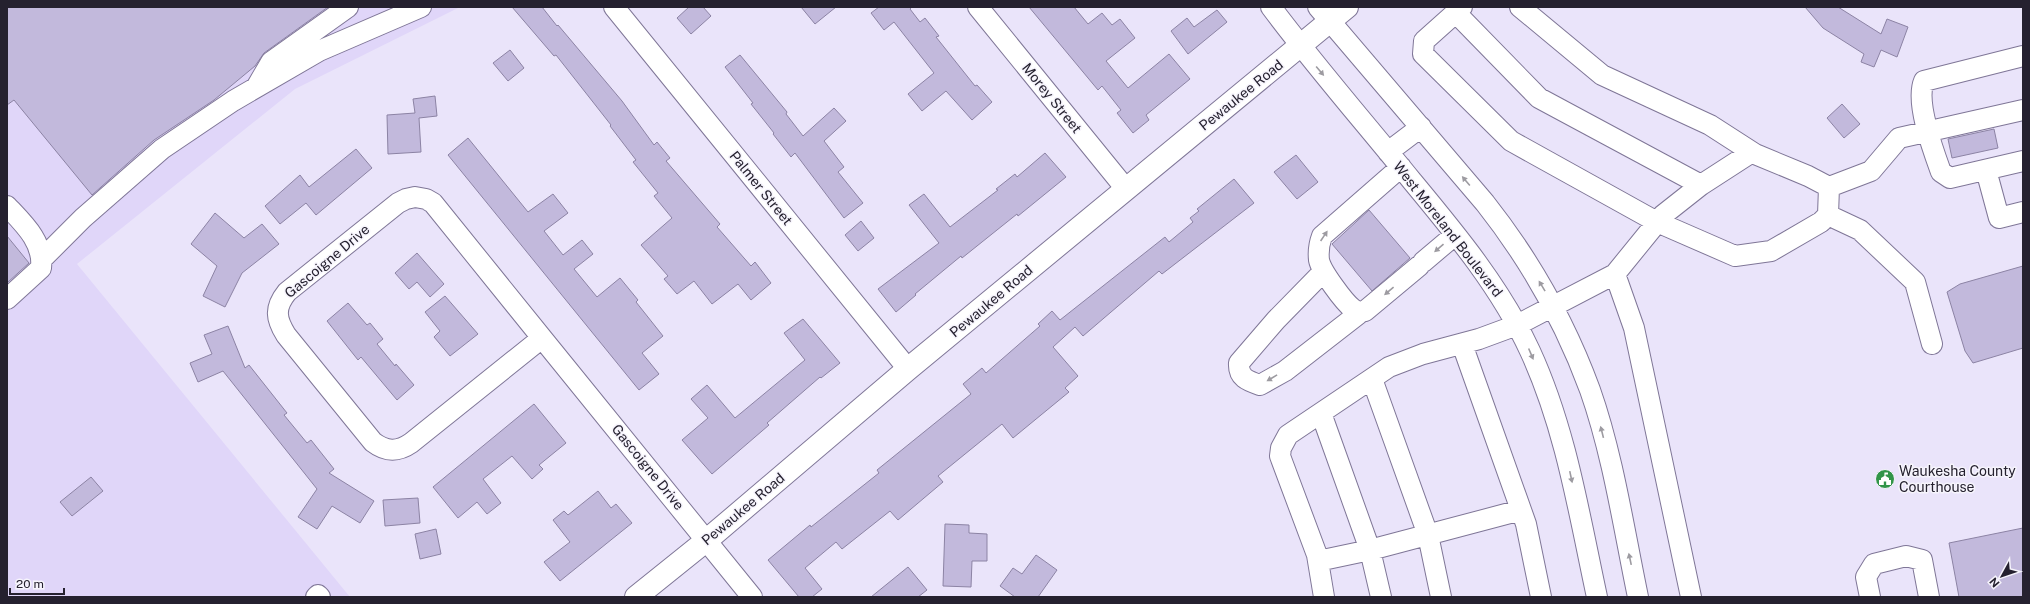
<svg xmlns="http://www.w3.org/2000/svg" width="2030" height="604" viewBox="0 0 2030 604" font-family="'Public Sans',sans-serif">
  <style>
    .built { fill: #e0d6f9 }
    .building { fill: #c2b9dc; stroke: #8c83a4 }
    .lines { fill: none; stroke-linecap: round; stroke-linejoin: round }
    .minor-casing { stroke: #7f7697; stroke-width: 22 }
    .major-casing { stroke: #7f7697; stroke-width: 24 }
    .minor { stroke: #fff; stroke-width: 20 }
    .major { stroke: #fff; stroke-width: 22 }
    .oneway { fill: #9d9ba1 }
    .labels { text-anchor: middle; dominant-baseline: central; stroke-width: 3; stroke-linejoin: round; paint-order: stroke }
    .street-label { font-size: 14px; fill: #25212f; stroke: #f6f4fc }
    .poi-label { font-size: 14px; fill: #25212f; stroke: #f6f4fc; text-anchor: start }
  </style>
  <rect width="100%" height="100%" fill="#eae4fa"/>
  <!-- built -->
  <path class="built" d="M7 7H460L295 89 77 264 350 597H7Z"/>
  <!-- building -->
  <path class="building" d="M7 7H328L264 53 255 66 214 100 154 140 92 195 14 100 7 105Z
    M512 7H542L557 26 558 25 622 101 654 145 657 142 670 158 666 161 720 224 717 227 751 266 755 262 771 283 751 300 738 284 712 304 694 281 677 294 664 279 668 276 641 245 672 218 654 196 658 193 633 162 636 160 610 126 611 125 556 55 554 56Z
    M689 7H703L711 16 691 34 677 18Z
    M801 7H836L815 24Z
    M879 7H912L910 9 920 22 925 18 939 36 936 37 975 86 977 85 992 102 972 120 946 91 922 111 908 94 934 73 894 22 884 30 871 13Z
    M1029 7H1074L1088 24 1102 13 1112 25 1120 19 1135 38 1106 61 1128 88 1169 54 1190 79 1146 115 1149 120 1133 133 1117 113 1121 110 1102 86 1098 90Z
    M1805 7H1838L1881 34 1887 19 1908 27 1897 57 1881 50 1874 67 1861 62 1864 54 1823 28Z
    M1217 10 1227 22 1188 54 1171 31 1187 18 1194 27Z
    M510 50 524 68 508 81 493 63Z
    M740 55 787 112 786 114 803 136 834 108 846 121 824 141 844 167 838 172 863 203 844 218 795 153 791 157 773 134 774 133 751 104 753 103 725 67Z
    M435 96 437 116 419 118 421 152 388 154 387 115 415 113 413 99Z
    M1842 104 1860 124 1844 138 1827 118Z
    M1994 129 1998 148 1952 158 1948 139Z
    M468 138 528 212 553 194 568 213 544 231 563 255 582 240 593 254 574 269 597 297 620 278 638 300 636 302 663 336 642 353 659 374 639 390 448 155Z
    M356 149 372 168 316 215 306 203 280 224 265 206 300 175 309 187Z
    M1045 153 1066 177 1018 216 1017 214 962 258 961 256 915 294 916 295 896 312 878 289 939 243 909 205 924 194 950 227 998 190 996 189 1015 174 1017 177Z
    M1296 155 1318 182 1297 199 1274 172Z
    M1234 179 1254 203 1162 274 1159 271 1083 336 1075 327 1053 347 1078 376 1065 388 1069 392 1013 438 1002 424 938 476 943 482 898 520 890 511 842 549 836 542 805 568 822 589 812 597H799L768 560 810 525 811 527 879 473 877 470 971 394 963 384 982 368 986 373 1040 326 1038 324 1052 311 1060 320 1165 237 1169 242 1193 222 1190 218 1199 211 1197 209Z
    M1369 210 1410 258 1372 291 1332 244Z
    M215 213 244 238 262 224 279 244 242 273 225 307 203 296 217 266 191 244Z
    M861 221 874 238 858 251 845 235Z
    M7 236 29 263 7 283Z
    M417 253 444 284 430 297 417 282 409 289 395 273Z
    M2023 266V348L1973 363 1965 351 1947 292 1960 284Z
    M445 296 478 334 450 356 434 337 440 331 425 312Z
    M348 303 367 325 370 323 383 339 377 344 395 366 396 364 414 385 397 400 361 357 358 360 327 321Z
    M803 319 840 363 821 378 820 377 767 423 769 425 712 474 682 440 708 418 691 399 707 385 735 418 805 360 784 333Z
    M228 326 245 368 249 365 287 413 284 415 307 443 311 440 334 469 329 473 374 501 360 523 332 506 317 529 298 517 317 489 223 371 198 382 190 363 212 354 204 335Z
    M534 404 566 443 539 465 543 469 532 479 512 456 483 479 501 503 487 514 477 502 458 518 433 487Z
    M91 477 103 491 72 516 60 502Z
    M598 491 611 508 616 504 632 523 560 581 544 562 570 542 553 520 564 511 568 515Z
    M418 498 420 523 385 526 383 500Z
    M945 524 969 525V533L987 534V561H972L971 587 943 586Z
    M2023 528V597H1959L1949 543Z
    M436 529 441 554 420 559 415 534Z
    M1036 555 1057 570 1038 597H1015L1000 586 1013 568 1022 574Z
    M908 567 927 590 918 597H871Z"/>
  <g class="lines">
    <!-- minor casing -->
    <g class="minor-casing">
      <path id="minor" d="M614 7 908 369
        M978 7 1126 189
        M1271 7C1316 67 1365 123 1412 181 1456 234 1501 288 1530 351 1566 429 1579 514 1597 597
        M1318 7 1485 203C1530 260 1565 322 1590 390 1613 455 1624 530 1638 597
        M1462 7 1424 41 1423 54 1511 141 1657 222 1735 256 1771 251 1821 222 1828 215 1829 187
        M1520 7 1602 75 1710 125 1755 154 1808 176 1829 187 1871 171 1899 138 2023 110
        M1456 13 1539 98 1701 185
        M2023 56 1924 81C1915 102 1933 150 1941 172L1950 178 2023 161
        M257 86 271 62 348 7
        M1388 152 1421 127
        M1401 167 1322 236C1319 244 1318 251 1319 260 1321 271 1344 302 1353 309 1357 312 1361 312 1365 311L1419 266
        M1986 170 1999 218 2023 212
        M415 197 426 199 433 203 542 338 411 443C398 452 386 452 373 442L286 335C276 319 274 308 287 292L398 203 406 199Z
        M7 206C23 223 44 242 41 268L7 299
        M1828 215 1860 230 1915 282 1932 344
        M42 259 83 218 162 149 233 101 319 51 421 7
        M1423 262 1455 235
        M1323 272 1276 320 1239 363C1238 378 1248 381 1260 385L1285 371 1361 312
        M1615 274 1634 328 1691 597
        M542 338 752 597
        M1462 344 1526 524 1541 597
        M1372 379 1428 535 1441 597
        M1321 413 1370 550 1381 597
        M1318 561 1370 550 1521 510
        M316 597 318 595 320 597
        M1324 597 1317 555 1280 456 1281 448 1288 435 1389 367 1423 354 1479 339 1517 325 1615 274 1663 215 1701 185 1752 152
        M1870 597 1866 577 1874 564 1906 556 1922 560 1929 597"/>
    </g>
    <!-- major casing -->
    <g class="major-casing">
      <path id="major" d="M636 597 707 540 908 369 1347 7"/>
    </g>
    <!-- minor -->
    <use href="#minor" class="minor"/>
    <!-- major -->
    <use href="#major" class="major"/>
  </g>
  <!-- one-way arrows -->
  <defs><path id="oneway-solid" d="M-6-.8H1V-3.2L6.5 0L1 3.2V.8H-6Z"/></defs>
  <g class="oneway">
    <use href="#oneway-solid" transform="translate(1320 71) rotate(50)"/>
    <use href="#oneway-solid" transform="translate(1466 181) rotate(-130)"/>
    <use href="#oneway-solid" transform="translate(1324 236) rotate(-56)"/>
    <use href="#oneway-solid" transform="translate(1439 248) rotate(139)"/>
    <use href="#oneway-solid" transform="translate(1542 286) rotate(-121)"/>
    <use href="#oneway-solid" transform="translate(1389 291) rotate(140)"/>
    <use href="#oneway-solid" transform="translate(1531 354) rotate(67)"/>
    <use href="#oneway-solid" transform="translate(1272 378) rotate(149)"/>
    <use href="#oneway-solid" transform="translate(1602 432) rotate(-104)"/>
    <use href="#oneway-solid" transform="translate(1571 477) rotate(78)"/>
    <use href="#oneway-solid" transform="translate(1630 559) rotate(-102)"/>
  </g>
  <!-- icons -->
  <defs>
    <g id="civic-disc" transform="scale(1)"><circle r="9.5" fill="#319448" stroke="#f6f4fc"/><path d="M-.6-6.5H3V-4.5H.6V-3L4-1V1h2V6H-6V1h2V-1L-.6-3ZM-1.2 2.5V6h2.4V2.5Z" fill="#fff"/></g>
  </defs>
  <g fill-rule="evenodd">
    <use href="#civic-disc" x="1885" y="479"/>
  </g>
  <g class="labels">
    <!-- street labels -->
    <g class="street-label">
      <text transform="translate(1241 95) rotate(-39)">Pewaukee Road</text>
      <text transform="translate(1052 98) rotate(51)">Morey Street</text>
      <text transform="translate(761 188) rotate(51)">Palmer Street</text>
      <text transform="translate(1448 229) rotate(52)">West Moreland Boulevard</text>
      <text transform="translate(327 261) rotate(-40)">Gascoigne Drive</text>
      <text transform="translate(991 301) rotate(-40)">Pewaukee Road</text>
      <text transform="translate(648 467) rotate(51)">Gascoigne Drive</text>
      <text transform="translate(743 509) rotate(-40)">Pewaukee Road</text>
    </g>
    <!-- poi labels -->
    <g class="poi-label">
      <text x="1899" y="471">Waukesha County<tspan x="1899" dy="16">Courthouse</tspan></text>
    </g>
  </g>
  <!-- border -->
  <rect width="2030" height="604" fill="none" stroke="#25212f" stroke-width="16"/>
  <!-- north arrow -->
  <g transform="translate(2002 576) rotate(230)" stroke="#f6f4fc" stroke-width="3" paint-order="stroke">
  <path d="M0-3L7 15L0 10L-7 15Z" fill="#25212f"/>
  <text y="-6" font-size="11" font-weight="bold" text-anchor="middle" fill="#25212f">N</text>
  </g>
  <!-- scale -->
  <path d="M10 588v6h54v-6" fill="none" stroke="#25212f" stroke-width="2"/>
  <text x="16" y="588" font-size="12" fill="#25212f" stroke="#f6f4fc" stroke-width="3" paint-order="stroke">20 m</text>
</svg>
